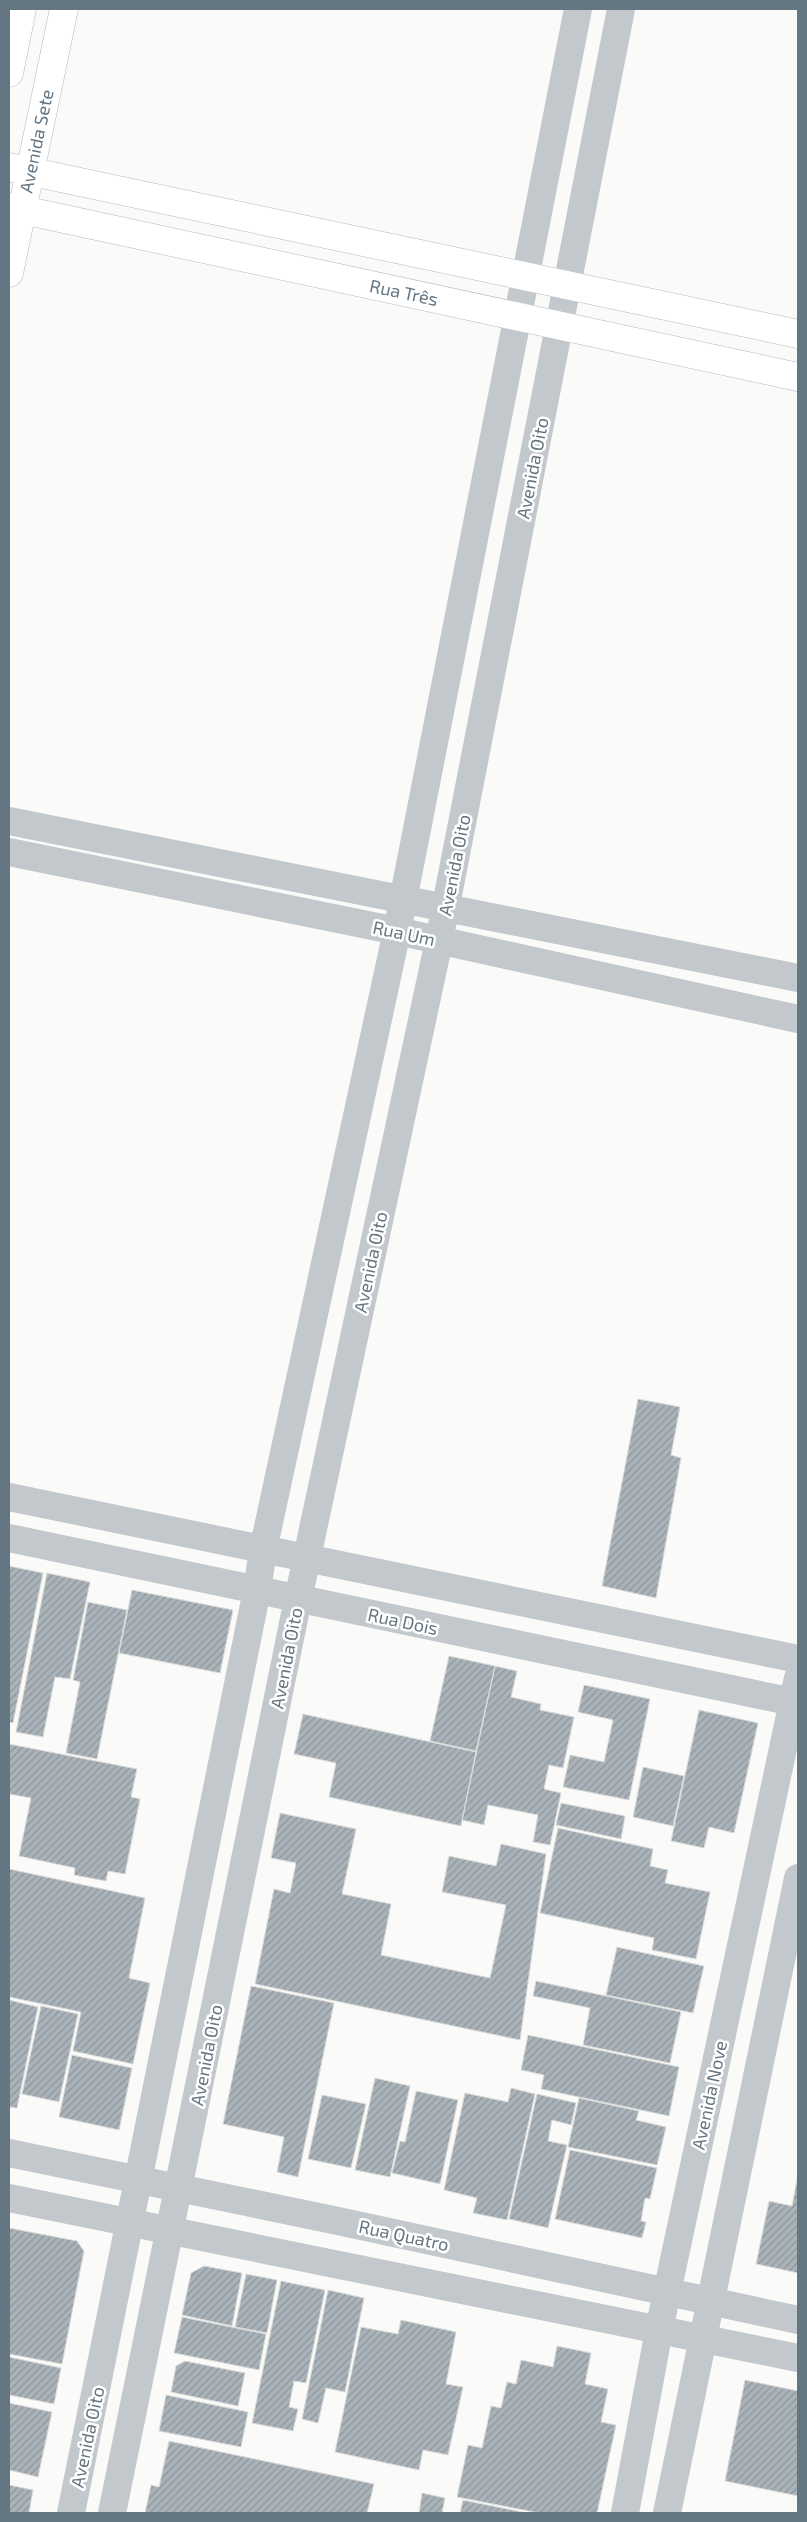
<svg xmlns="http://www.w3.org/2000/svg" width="807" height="2522" viewBox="0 0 807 2522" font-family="'Exo 2',sans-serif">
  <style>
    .building { fill: url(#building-hatch); stroke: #dcdcda }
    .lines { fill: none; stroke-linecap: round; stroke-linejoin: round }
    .secondary-casing { stroke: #b3babf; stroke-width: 29 }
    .street { stroke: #c3c8cc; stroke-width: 28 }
    .secondary { stroke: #fff; stroke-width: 28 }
    .labels { text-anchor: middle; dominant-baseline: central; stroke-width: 5; stroke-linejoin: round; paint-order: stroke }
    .street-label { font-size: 18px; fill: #657683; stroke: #fff }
  </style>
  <defs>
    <pattern id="building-hatch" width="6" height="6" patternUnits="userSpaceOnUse" patternTransform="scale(1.25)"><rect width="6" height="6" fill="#aab3b9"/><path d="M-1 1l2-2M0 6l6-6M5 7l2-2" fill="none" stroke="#8e969c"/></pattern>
  </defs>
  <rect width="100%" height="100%" fill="#fafaf8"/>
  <!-- building -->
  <path class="building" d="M638 1399 680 1407 671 1455 681 1458 656 1598 602 1586Z
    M9 1566 43 1573 13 1723 9 1722Z
    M47 1573 90 1582 70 1679 55 1677 43 1737 16 1732Z
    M132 1590 233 1610 220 1673 119 1653Z
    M88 1602 127 1610 97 1759 66 1753 80 1682 73 1680Z
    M449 1656 495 1666 476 1751 430 1741Z
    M495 1666 517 1671 511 1697 541 1704 540 1710 574 1717 563 1768 549 1765 544 1789 561 1793 550 1845 533 1842 538 1815 488 1805 484 1825 462 1820Z
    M584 1685 650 1699 629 1800 563 1787 570 1755 604 1762 613 1720 578 1712Z
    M699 1710 758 1723 734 1833 709 1827 704 1848 671 1841Z
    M303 1714 476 1752 461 1826 329 1797 336 1763 294 1754Z
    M9 1744 137 1769 131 1797 140 1799 125 1874 108 1871 106 1881 74 1875 75 1868 19 1856 31 1798 9 1794Z
    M643 1767 684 1776 673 1826 633 1817Z
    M561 1803 625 1816 621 1839 556 1825Z
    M280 1813 356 1829 342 1894 391 1904 381 1955 490 1978 506 1905 442 1892 449 1856 496 1866 501 1844 546 1854 520 2040 255 1984 274 1889 290 1893 296 1863 271 1858Z
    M558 1828 653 1849 650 1866 668 1870 665 1883 710 1892 696 1959 652 1950 654 1938 540 1913Z
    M9 1869 145 1898 129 1978 150 1983 133 2064 73 2051 81 2012 9 1997Z
    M617 1947 704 1966 693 2013 606 1995Z
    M536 1981 681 2012 670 2063 583 2045 590 2008 533 1996Z
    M251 1986 334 2003 298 2177 277 2172 284 2137 223 2124Z
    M9 2000 38 2007 17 2108 9 2107Z
    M41 2006 78 2014 59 2102 22 2094Z
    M528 2035 679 2067 669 2116 541 2089 544 2075 521 2070Z
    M72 2055 132 2068 119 2130 59 2117Z
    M375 2078 410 2086 390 2177 355 2170Z
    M511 2088 535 2094 507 2220 473 2213 477 2198 444 2190 465 2093 508 2102Z
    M416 2091 458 2100 440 2184 392 2173 400 2141 405 2142Z
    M537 2094 576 2103 571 2125 552 2120 548 2141 567 2145 548 2228 509 2219Z
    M322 2095 366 2104 351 2168 308 2159Z
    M579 2098 639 2111 636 2120 666 2127 657 2165 568 2147Z
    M570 2150 657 2168 650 2199 645 2198 641 2221 646 2222 642 2238 555 2219Z
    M798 2174V2273L756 2264 769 2201 792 2206Z
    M9 2228 77 2241 84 2251 62 2364 9 2354Z
    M204 2266 242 2273 232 2326 182 2315 191 2273Z
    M246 2274 277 2280 267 2333 235 2327Z
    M281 2281 325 2290 306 2383 294 2381 289 2407 298 2409 293 2431 252 2423Z
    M328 2290 364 2298 345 2392 326 2388 318 2423 302 2419Z
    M182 2317 266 2334 259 2370 174 2353Z
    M401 2320 456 2332 446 2384 463 2387 448 2455 423 2450 419 2470 335 2452 361 2327 398 2334Z
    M557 2346 591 2353 585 2384 608 2389 601 2422 616 2425 597 2513H539L457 2497 468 2445 482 2448 491 2406 501 2408 507 2382 516 2384 521 2360 553 2367Z
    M9 2357 61 2368 54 2404 9 2395Z
    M185 2361 245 2373 238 2406 171 2392 176 2366Z
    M745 2380 798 2391V2496L725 2481Z
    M166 2395 248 2412 241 2447 159 2431Z
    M9 2403 52 2412 38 2477 9 2470Z
    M169 2441 374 2484 367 2513H145L151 2485 159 2487Z
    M9 2485 33 2490 29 2513H9Z
    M422 2493 445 2498 442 2513H419Z
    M463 2500 527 2513H460Z"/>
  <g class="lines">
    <!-- secondary casing -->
    <g class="secondary-casing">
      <path id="secondary" d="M9 73 22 9
        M9 167 798 334
        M9 207 798 377
        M9 273 64 9"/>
    </g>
    <!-- street -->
    <path class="street" d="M9 821 798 978
      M9 852 397 931 798 1019
      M9 1497 798 1659
      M9 1538 798 1703
      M9 2153 338 2221 798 2320
      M9 2198 798 2358
      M71 2513 257 1590 263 1550 397 931 578 9
      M112 2513 298 1599 439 941 621 9
      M625 2513 659 2330 798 1678
      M667 2513 798 1878"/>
    <!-- secondary -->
    <use href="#secondary" class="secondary"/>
  </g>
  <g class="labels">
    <!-- street labels -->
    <g class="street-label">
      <text transform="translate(36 141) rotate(-78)">Avenida Sete</text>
      <text transform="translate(404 292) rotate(12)">Rua Três</text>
      <text transform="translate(532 468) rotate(-79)">Avenida Oito</text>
      <text transform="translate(454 865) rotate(-79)">Avenida Oito</text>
      <text transform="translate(404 933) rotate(12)">Rua Um</text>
      <text transform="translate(370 1262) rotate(-78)">Avenida Oito</text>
      <text transform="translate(403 1621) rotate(12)">Rua Dois</text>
      <text transform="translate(286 1658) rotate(-79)">Avenida Oito</text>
      <text transform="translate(206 2055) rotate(-79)">Avenida Oito</text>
      <text transform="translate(709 2095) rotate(-78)">Avenida Nove</text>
      <text transform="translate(404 2235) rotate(12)">Rua Quatro</text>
      <text transform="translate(87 2437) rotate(-78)">Avenida Oito</text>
    </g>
  </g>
  <!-- border -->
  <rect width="807" height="2522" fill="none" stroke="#657683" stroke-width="20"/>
</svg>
